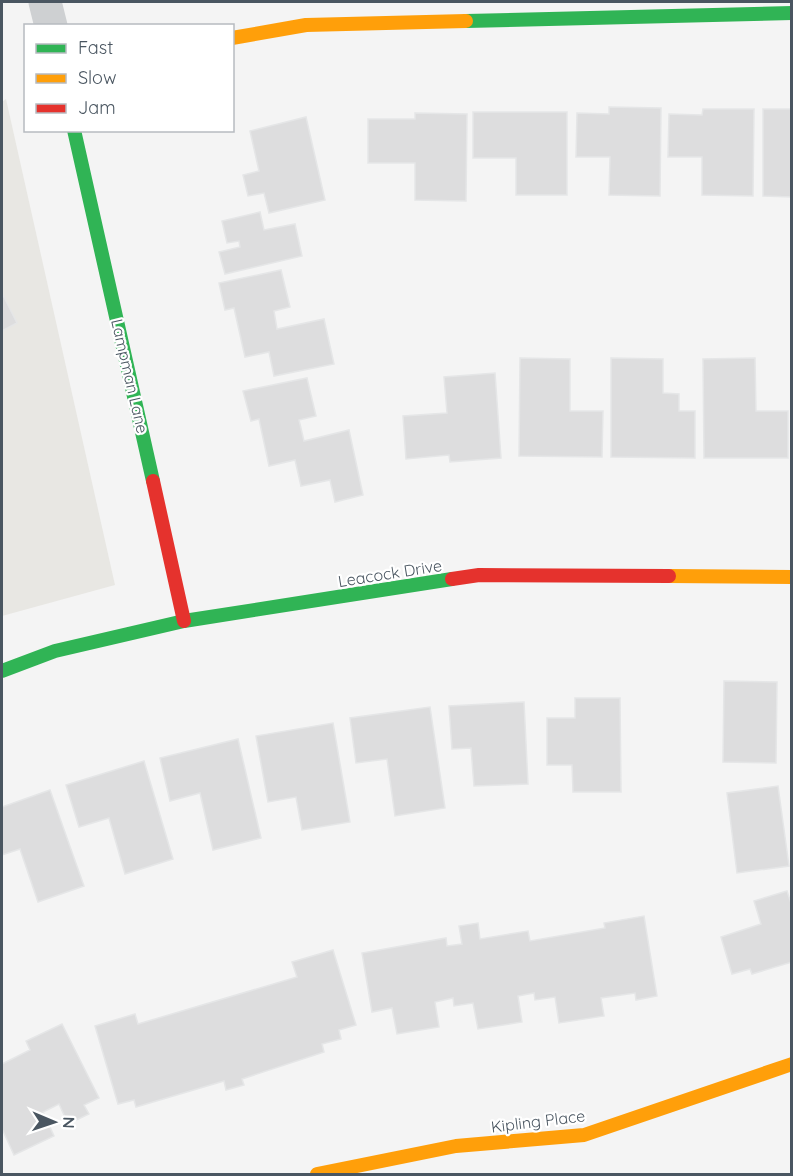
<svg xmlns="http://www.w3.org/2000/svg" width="793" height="1176" viewBox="0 0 793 1176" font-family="Quicksand,sans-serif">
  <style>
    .commercial { fill: #e8e7e3 }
    .building { fill: #ddddde; stroke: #e5e6e7; stroke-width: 1.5 }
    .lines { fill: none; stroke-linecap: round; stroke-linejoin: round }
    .street { stroke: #ced0d2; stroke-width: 33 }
    .fast { stroke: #30b455; stroke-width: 14 }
    .slow { stroke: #ff9f0a; stroke-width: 14 }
    .jam { stroke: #e5322d; stroke-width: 14 }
    .labels { text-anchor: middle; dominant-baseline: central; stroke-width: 4.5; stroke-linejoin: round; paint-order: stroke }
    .street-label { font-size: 16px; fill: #4a5661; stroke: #fff }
  </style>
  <rect width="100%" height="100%" fill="#f4f4f4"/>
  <!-- commercial -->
  <path class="commercial" d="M6 99 115 585 2 616V102Z"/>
  <!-- building -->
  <path class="building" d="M609 107 661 108 660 196 609 195 610 157H576L577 113 609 114Z
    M703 109H754L753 196 702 195V157H668L669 114 702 115Z
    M763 109H792V197L763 196Z
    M473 112H567V195H516V158H473Z
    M415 113 467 114 466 201 415 200V163H368V119H415Z
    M306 117 325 200 269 213 264 193 248 196 243 175 259 171 250 131Z
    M260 212 264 230 295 224 302 256 225 274 219 252 240 247 239 241 227 243 222 221Z
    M281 270 290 307 274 311 277 329 324 319 334 364 274 376 269 352 245 357 234 308 225 310 219 283Z
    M2 293 17 323 2 331Z
    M520 358 570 359V411H603L602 457 519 456Z
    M611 358 663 359V393L679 394V411H695V458L611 457Z
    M755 358 756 411H788V458H704L703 359Z
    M495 373 501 458 450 462 449 455 406 459 403 416 447 413 444 377Z
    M307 378 316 416 299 420 304 441 349 430 363 495 335 502 330 480 301 486 295 460 269 466 259 419 251 421 243 391Z
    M724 681 777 682 776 763 723 762Z
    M575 698H620L621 792H573L572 765H547V718H575Z
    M524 702 528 784 474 786 471 748 452 749 449 706Z
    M430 707 445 808 395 816 387 759 356 763 350 718Z
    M333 723 350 822 302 830 296 797 268 802 256 736Z
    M238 739 261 838 213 850 200 793 170 801 160 758Z
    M144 761 173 859 125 874 109 818 79 827 66 785Z
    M778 786 789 866 737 873 727 793Z
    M50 790 84 886 38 902 20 849 2 855V807Z
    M787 891 792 906V962L752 974 750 969 732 974 721 937 761 924 754 901Z
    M644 916 657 996 636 1000 635 993 601 998 604 1016 559 1023 555 997 535 1000 534 993 518 996 522 1022 478 1029 473 1003 454 1006 453 998 435 1002 439 1027 397 1034 392 1008 372 1012 362 953 446 938 447 946 462 944 459 926 478 923 480 939 528 931 530 941 605 928 604 923Z
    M333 950 356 1025 339 1030 341 1039 322 1044 324 1052 242 1079 244 1085 226 1090 224 1081 136 1107 134 1100 118 1104 95 1026 135 1014 138 1024 297 977 292 962Z
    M62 1024 99 1098 84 1105 89 1114 68 1124 59 1104 43 1112 54 1136 14 1155 3 1131 2 1132V1064L30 1050 26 1041Z"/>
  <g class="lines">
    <!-- street -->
    <path class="street" d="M45 2 51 26"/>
    <!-- fast -->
    <path class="fast" d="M466 21 792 13
      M74 130 153 481
      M2 671 55 651 184 621 452 579"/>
    <!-- slow -->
    <path class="slow" d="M232 38 306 25 466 21
      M669 576 792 577
      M317 1174 456 1146 584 1135 792 1064"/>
    <!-- jam -->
    <path class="jam" d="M153 481 184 621
      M452 579 479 575 669 576"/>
  </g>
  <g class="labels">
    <!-- street labels -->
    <g class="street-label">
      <text transform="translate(130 376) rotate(77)">Lampman Lane</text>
      <text transform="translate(390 573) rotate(-9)">Leacock Drive</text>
      <text transform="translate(538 1121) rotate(-7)">Kipling Place</text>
    </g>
  </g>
  <!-- border -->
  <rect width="793" height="1176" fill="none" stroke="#4a5661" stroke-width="6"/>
  <!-- legend -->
  <rect x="24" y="24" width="210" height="108" fill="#ffffff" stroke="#b7bbc0" stroke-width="1.5"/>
  <rect x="36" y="44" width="30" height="9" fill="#30b455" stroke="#b7bbc0" stroke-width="1.5"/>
  <text x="78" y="54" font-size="18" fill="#4a5661">Fast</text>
  <rect x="36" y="74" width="30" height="9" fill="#ff9f0a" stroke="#b7bbc0" stroke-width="1.5"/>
  <text x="78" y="84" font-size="18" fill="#4a5661">Slow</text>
  <rect x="36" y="104" width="30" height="9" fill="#e5322d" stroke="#b7bbc0" stroke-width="1.5"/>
  <text x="78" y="114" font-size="18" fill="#4a5661">Jam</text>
  <!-- north arrow -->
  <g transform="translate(54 1122) rotate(92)" stroke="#ffffff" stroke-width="4.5" paint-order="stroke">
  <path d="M0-4.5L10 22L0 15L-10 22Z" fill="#4a5661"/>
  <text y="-9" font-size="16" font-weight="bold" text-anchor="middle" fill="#4a5661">N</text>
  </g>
</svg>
